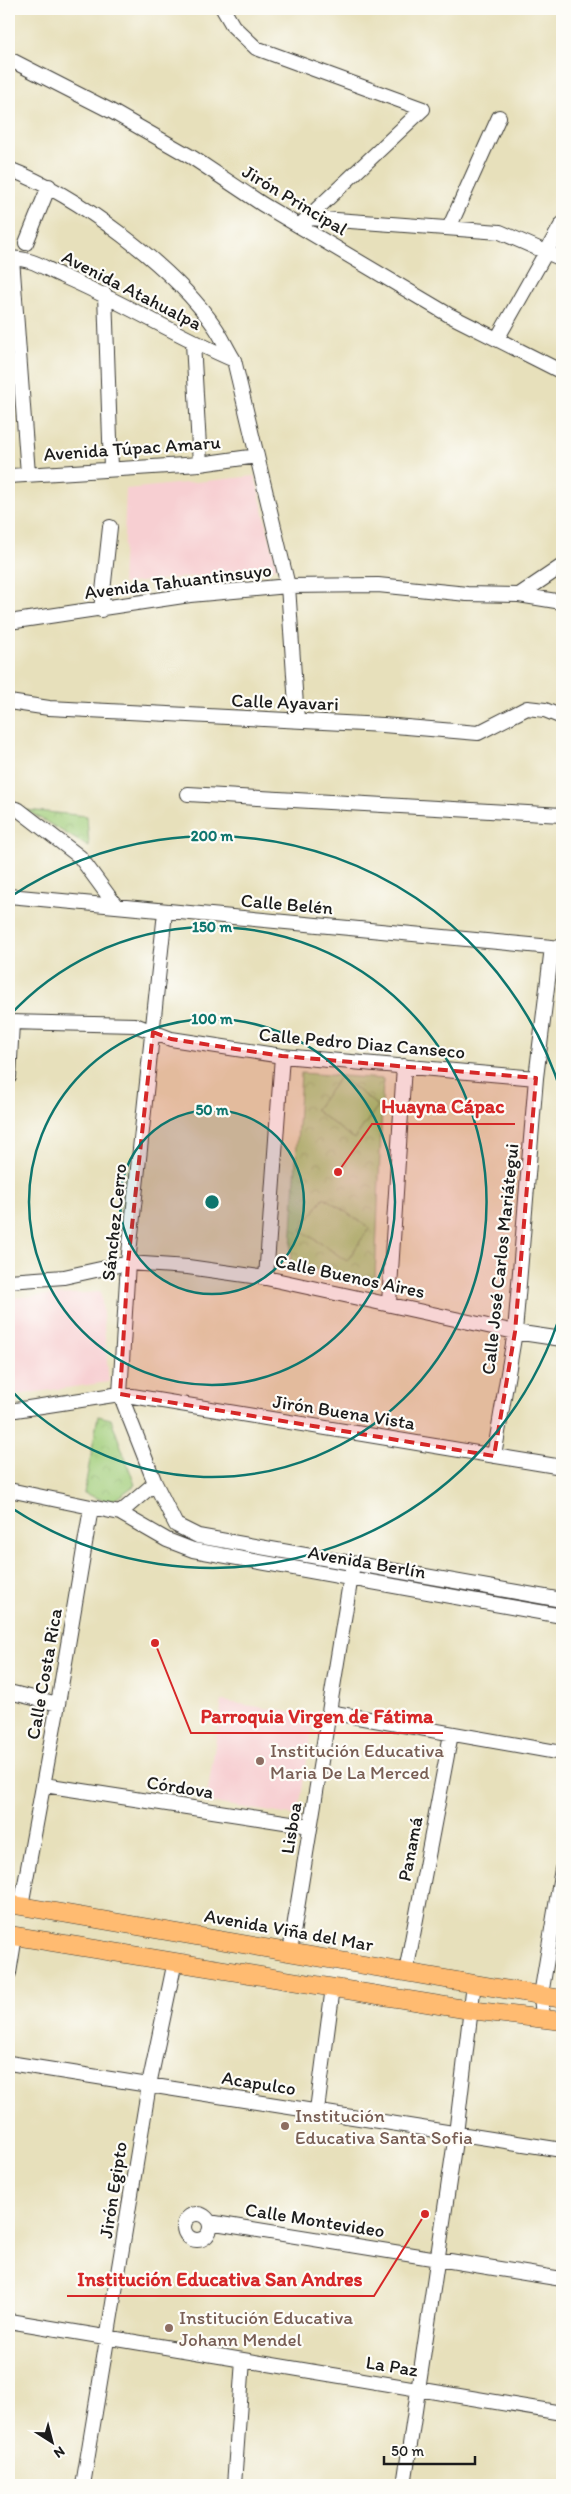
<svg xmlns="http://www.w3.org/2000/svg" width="571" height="2494" viewBox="0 0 571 2494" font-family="Itim,sans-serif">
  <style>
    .built { fill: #f7cfd2 }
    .park { fill: url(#park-crowns); stroke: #5f754c }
    .pitch { fill: #a2ce7b; stroke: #5f754c }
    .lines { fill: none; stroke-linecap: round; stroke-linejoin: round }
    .minor-casing { stroke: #3a3934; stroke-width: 16 }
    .major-casing { stroke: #3a3934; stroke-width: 19 }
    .minor { stroke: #fff; stroke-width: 14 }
    .major { stroke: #ffbb71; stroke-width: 18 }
    .marked { fill: #d62828; fill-opacity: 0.2; stroke: #d62828; stroke-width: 4; stroke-dasharray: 10 6; stroke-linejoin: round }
    .ring { fill: none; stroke: #0f766e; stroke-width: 2.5 }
    .education-dot { fill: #8d6e63; stroke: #fdfcf7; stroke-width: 2 }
    .labels { text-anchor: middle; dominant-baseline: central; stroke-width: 4.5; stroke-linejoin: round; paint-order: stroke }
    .street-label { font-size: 19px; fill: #1c1c1c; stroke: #fdfcf7 }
    .education-label { font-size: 19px; fill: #785e54; stroke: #fdfcf7; text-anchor: start }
    .centre { fill: #0f766e; stroke: #fdfcf7; stroke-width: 2.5 }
    .ring-label { font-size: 15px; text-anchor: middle; font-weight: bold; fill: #0f766e; stroke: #fdfcf7; stroke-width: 4.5; stroke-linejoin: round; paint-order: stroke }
    .leader { fill: none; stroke: #d62828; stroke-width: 2 }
    .callout-dot { fill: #d62828; stroke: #fdfcf7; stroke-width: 2 }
    .callout-label { font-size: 20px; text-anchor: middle; font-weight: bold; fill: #d62828; stroke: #fdfcf7; stroke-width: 4.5; stroke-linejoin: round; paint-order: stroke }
  </style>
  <defs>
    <pattern id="park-crowns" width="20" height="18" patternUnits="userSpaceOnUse" patternTransform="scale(1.25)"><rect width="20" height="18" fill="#a2ce7b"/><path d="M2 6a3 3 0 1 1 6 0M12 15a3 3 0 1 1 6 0" fill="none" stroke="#8bb06a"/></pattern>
  </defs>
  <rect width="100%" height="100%" fill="#fdfcf7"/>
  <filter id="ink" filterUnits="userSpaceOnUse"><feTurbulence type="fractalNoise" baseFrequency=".02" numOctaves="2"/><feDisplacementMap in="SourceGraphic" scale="10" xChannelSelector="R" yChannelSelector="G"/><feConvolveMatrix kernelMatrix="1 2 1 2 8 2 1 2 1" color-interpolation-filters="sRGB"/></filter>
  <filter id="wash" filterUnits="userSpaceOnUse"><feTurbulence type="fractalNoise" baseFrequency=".0096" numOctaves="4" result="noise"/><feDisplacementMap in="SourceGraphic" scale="20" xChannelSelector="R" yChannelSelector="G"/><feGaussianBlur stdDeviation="1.12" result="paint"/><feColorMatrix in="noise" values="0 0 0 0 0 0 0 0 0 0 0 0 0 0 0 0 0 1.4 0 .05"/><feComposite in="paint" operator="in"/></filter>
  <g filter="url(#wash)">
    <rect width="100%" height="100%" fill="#e7e0bb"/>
    <!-- built -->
    <path class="built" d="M255 476 277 568 122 584 126 489Z
      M101 1292 109 1382 9 1396V1298Z
      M222 1701 314 1716 298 1816 206 1802Z"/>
    <!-- park -->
    <path class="park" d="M26 810 87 816 89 847Z
      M301 1073 383 1079 375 1279 290 1266Z
      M98 1416 111 1419 135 1485 110 1503 84 1493Z"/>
    <!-- pitch -->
    <path class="pitch" d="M340 1077 378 1106 354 1139 315 1110Z
      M324 1197 369 1228 347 1261 301 1230Z"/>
  </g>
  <g filter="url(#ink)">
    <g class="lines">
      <!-- minor casing -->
      <g class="minor-casing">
        <path id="minor" d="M223 9 233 26 256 48 423 109 300 225
          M9 59 111 111 193 158 262 204 449 315 562 372
          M9 169C77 195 173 266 215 327 222 337 227 349 234 360L288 586 297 720
          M309 218 500 232 562 259
          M449 228 499 117
          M26 243 49 186
          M9 258C34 259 40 266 62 276 121 301 175 335 234 360
          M12 258 28 474
          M105 294 111 468
          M497 339 562 224
          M193 343 200 464
          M9 476 200 464 257 456
          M519 595 562 566
          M101 610 110 527
          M9 622 190 595 288 586 378 585 467 594 519 595 562 602
          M9 702 49 708 383 725 478 733 527 708 545 710 562 717
          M188 794 562 815
          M9 807 19 810 80 857 116 906
          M9 896 562 948
          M165 912 128 1263 120 1394 155 1483 176 1525
          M9 1022 135 1025 171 1039 282 1056 536 1078
          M9 1077 12 1023
          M266 1278 282 1056
          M9 1281 64 1277 128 1263 188 1267 266 1278 515 1332 562 1339
          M389 1303 404 1066
          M9 1411 120 1394 562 1467
          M494 1456 515 1332 536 1078 552 947
          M9 1490 120 1513 167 1540 193 1550 562 1616
          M120 1513 155 1483
          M176 1525 198 1536 562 1600
          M9 1692 58 1704
          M329 1712 562 1753
          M44 1785 310 1826
          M21 1906 58 1704 91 1508
          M290 1952 352 1570
          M406 1972 451 1734
          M9 1973 15 1936
          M543 2018 541 1995 562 1869
          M9 2063 562 2150
          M317 2110 333 1987
          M184 2227a13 13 0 1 1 26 0a13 13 0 1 1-26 0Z
          M209 2222 562 2279
          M9 2321 562 2413
          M83 2485 149 2085 175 1961
          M234 2485 243 2360
          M404 2485 456 2134 474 1983"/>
      </g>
      <!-- major casing -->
      <g class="major-casing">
        <path id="major" d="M9 1904 562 1999
          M9 1935 470 2010 562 2021"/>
      </g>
      <!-- minor -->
      <use href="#minor" class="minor"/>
      <!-- major -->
      <use href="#major" class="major"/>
    </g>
  </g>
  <!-- marked area -->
  <path class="marked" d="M153 1032 171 1039 282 1056 536 1078 515 1332 494 1456 120 1394 128 1263Z"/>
  <!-- distance rings -->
  <circle cx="212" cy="1202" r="92" fill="#0f766e" fill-opacity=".12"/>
  <g class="ring">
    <circle cx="212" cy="1202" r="92"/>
    <circle cx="212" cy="1202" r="183"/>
    <path d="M9 1016A275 275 0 1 1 9 1388"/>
    <path d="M562 1309A366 366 0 0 1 10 1507M10 897A366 366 0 0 1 562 1095"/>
  </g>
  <!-- markers -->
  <g class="education-dot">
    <circle cx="260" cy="1761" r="5"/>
    <circle cx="285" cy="2126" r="5"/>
    <circle cx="169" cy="2328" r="5"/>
  </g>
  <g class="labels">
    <!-- street labels -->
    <g class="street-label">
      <text transform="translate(295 200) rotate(31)">Jirón Principal</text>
      <text transform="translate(132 290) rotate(27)">Avenida Atahualpa</text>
      <text transform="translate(132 448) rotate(-4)">Avenida Túpac Amaru</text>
      <text transform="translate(178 581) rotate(-7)">Avenida Tahuantinsuyo</text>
      <text transform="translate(285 702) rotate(2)">Calle Ayavari</text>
      <text transform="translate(287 904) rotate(5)">Calle Belén</text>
      <text transform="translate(362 1043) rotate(5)">Calle Pedro Diaz Canseco</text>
      <text transform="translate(114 1222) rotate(-84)">Sánchez Cerro</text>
      <text transform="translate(500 1259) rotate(-84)">Calle José Carlos Mariátegui</text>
      <text transform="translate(350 1276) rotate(12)">Calle Buenos Aires</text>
      <text transform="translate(344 1412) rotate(9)">Jirón Buena Vista</text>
      <text transform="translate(367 1562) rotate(10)">Avenida Berlín</text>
      <text transform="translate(44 1674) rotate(-80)">Calle Costa Rica</text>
      <text transform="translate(180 1787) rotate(9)">Córdova</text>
      <text transform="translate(291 1828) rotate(-81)">Lisboa</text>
      <text transform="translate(410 1849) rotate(-79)">Panamá</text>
      <text transform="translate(289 1930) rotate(10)">Avenida Viña del Mar</text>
      <text transform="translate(259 2083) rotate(9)">Acapulco</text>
      <text transform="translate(113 2190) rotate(-81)">Jirón Egipto</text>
      <text transform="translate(315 2220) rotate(9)">Calle Montevideo</text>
      <text transform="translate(392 2366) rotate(9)">La Paz</text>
    </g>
    <!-- education labels -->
    <g class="education-label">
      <text x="270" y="1750">Institución Educativa<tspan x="270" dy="22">Maria De La Merced</tspan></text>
      <text x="295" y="2115">Institución<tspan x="295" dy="22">Educativa Santa Sofia</tspan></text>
      <text x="179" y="2317">Institución Educativa<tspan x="179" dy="22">Johann Mendel</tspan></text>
    </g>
  </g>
  <circle cx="212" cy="1202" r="8" class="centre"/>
  <g class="ring-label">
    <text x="212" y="841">200 m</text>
    <text x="212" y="932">150 m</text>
    <text x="212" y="1024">100 m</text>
    <text x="212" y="1115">50 m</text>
  </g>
  <!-- callouts -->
  <path class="leader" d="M338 1172L372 1124H515M155 1643L191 1733H443M425 2214L374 2296H67"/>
  <g class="callout-dot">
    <circle cx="338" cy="1172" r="5"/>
    <circle cx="155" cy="1643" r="5"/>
    <circle cx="425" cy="2214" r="5"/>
  </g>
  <g class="callout-label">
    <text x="443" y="1113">Huayna Cápac</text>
    <text x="317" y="1723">Parroquia Virgen de Fátima</text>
    <text x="220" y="2286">Institución Educativa San Andres</text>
  </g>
  <!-- margin -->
  <rect width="571" height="2494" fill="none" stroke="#fdfcf7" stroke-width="30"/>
  <!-- north arrow -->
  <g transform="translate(52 2442) rotate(144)" stroke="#fdfcf7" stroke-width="4" paint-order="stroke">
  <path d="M0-4L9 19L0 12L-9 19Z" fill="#1c1c1c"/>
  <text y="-8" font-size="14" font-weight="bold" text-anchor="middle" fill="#1c1c1c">N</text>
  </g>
  <!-- scale -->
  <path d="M384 2456v8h91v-8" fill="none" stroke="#1c1c1c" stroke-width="2.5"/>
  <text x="391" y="2456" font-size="15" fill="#1c1c1c" stroke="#fdfcf7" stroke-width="4" paint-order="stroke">50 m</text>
</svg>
